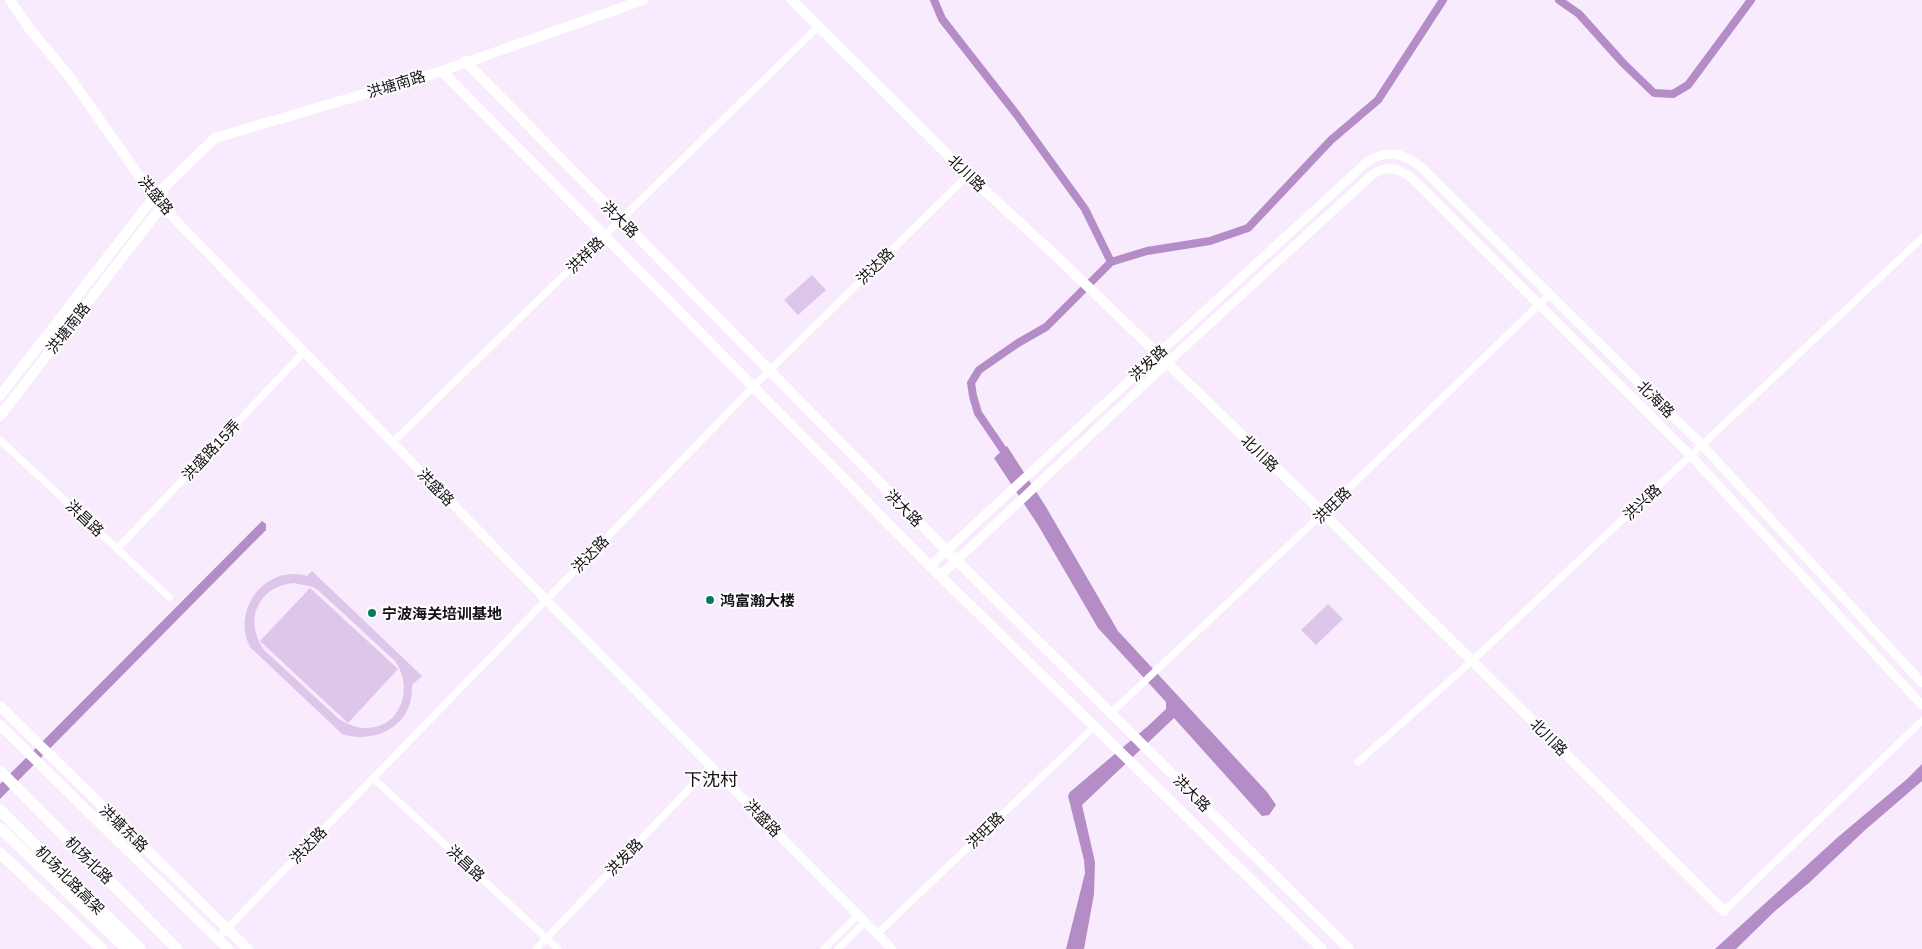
<svg xmlns="http://www.w3.org/2000/svg" width="1922" height="949" viewBox="0 0 1922 949" font-family="Arial,'Noto Sans SC',sans-serif">
  <style>
    .green { fill: #dec5ea; fill-rule: evenodd }
    .water { fill: #b48cc6 }
    .lines { fill: none; stroke-linecap: round; stroke-linejoin: round }
    .canal { stroke: #b48cc6; stroke-width: 8 }
    .minor { stroke: #fff; stroke-width: 7 }
    .tertiary { stroke: #fff; stroke-width: 9 }
    .secondary { stroke: #fff; stroke-width: 10 }
    .primary { stroke: #fff; stroke-width: 11 }
    .trunk { stroke: #fff; stroke-width: 11 }
    .poi-dot { fill: #067c59; stroke: #fdfdfd; stroke-width: 2 }
    .labels { text-anchor: middle; dominant-baseline: central; stroke-width: 4; stroke-linejoin: round; paint-order: stroke }
    .street-label { font-size: 15px; fill: #141016; stroke: #fdfdfd }
    .poi-label { font-size: 15px; font-weight: bold; fill: #141016; stroke: #fdfdfd; text-anchor: start }
    .quarter-label { font-size: 18px; fill: #141016; stroke: #fdfdfd }
  </style>
  <rect width="100%" height="100%" fill="#f7ebfd"/>
  <!-- green -->
  <path class="green" d="M812 275 826 290 798 315 784 300Z
    M312 571 422 676 412 685C414 724 378 745 342 734L250 647C231 610 265 564 307 576ZM294 583 313 587 318 590 395 661C413 686 403 726 368 728 357 729 348 724 339 719L264 650C243 621 258 586 294 583Z
    M310 588 398 669 348 723 260 641Z
    M1328 604 1343 619 1316 645 1301 630Z"/>
  <!-- water -->
  <path class="water" d="M1007 446 1046 507 1118 631 1267 792 1276 805 1269 815 1262 816 1174 718 1082 805 1095 862 1094 894 1084 949H1066L1085 873 1084 860 1068 796 1070 792 1148 726 1166 709V702L1098 628 1038 525 994 458Z
    M262 521 266 524V530L0 799V784Z
    M1922 764V781L1864 831 1810 882 1775 911 1736 949H1715L1838 837 1907 779Z"/>
  <g class="lines">
    <!-- canal -->
    <path class="canal" d="M934 0 942 19 1017 115 1085 209 1111 262
      M1559 0 1579 14 1623 63 1654 93 1673 94 1688 85 1751 0
      M1008 457 978 413 973 396 971 383 979 370 1018 343 1046 327 1111 262 1147 251 1210 241 1248 228 1331 140 1378 100 1443 0"/>
    <!-- minor -->
    <path class="minor" d="M0 440 169 597
      M393 442 819 26
      M117 549 304 352
      M1111 713 1323 513 1550 294
      M1358 762 1472 661 1922 238
      M373 778 558 949
      M1724 911 1922 721
      M877 934 1094 727
      M217 939 753 387 968 175
      M536 949 712 765
      M824 949 858 915
      M838 949 865 922"/>
    <!-- tertiary -->
    <path class="tertiary" d="M157 201 554 608 892 949
      M930 566 1158 354 1368 161C1388 149 1403 153 1421 167L1702 445 1922 683
      M940 576 1167 363 1373 174C1388 165 1398 168 1412 178L1691 456 1922 705"/>
    <!-- secondary -->
    <path class="secondary" d="M10 0 29 28 69 76 154 197
      M792 0 968 175 1056 256 1323 513 1724 911
      M465 61 947 551 1349 949
      M442 71 930 566 1322 949
      M0 396 154 197 215 138 442 71 643 0
      M0 416 162 206 163 189
      M0 706 248 949
      M0 725 228 949"/>
    <!-- primary -->
    <path class="primary" d="M0 771 177 949
      M0 853 102 949"/>
    <!-- trunk -->
    <path class="trunk" d="M0 810 140 949
      M0 828 127 949"/>
  </g>
  <!-- markers -->
  <g class="poi-dot">
    <circle cx="710" cy="600" r="5"/>
    <circle cx="372" cy="613" r="5"/>
  </g>
  <g class="labels">
    <!-- street labels -->
    <g class="street-label">
      <text transform="translate(396 84) rotate(-17)">洪塘南路</text>
      <text transform="translate(967 173) rotate(44)">北川路</text>
      <text transform="translate(156 195) rotate(51)">洪盛路</text>
      <text transform="translate(620 219) rotate(45)">洪大路</text>
      <text transform="translate(585 255) rotate(-44)">洪祥路</text>
      <text transform="translate(875 266) rotate(-44)">洪达路</text>
      <text transform="translate(68 328) rotate(-52)">洪塘南路</text>
      <text transform="translate(1148 363) rotate(-43)">洪发路</text>
      <text transform="translate(1656 399) rotate(45)">北海路</text>
      <text transform="translate(211 450) rotate(-47)">洪盛路15弄</text>
      <text transform="translate(1260 453) rotate(44)">北川路</text>
      <text transform="translate(436 487) rotate(46)">洪盛路</text>
      <text transform="translate(1642 502) rotate(-43)">洪兴路</text>
      <text transform="translate(1332 505) rotate(-44)">洪旺路</text>
      <text transform="translate(904 508) rotate(45)">洪大路</text>
      <text transform="translate(85 518) rotate(43)">洪昌路</text>
      <text transform="translate(590 554) rotate(-46)">洪达路</text>
      <text transform="translate(1549 737) rotate(45)">北川路</text>
      <text transform="translate(1192 793) rotate(45)">洪大路</text>
      <text transform="translate(763 818) rotate(46)">洪盛路</text>
      <text transform="translate(124 828) rotate(44)">洪塘东路</text>
      <text transform="translate(985 830) rotate(-44)">洪旺路</text>
      <text transform="translate(308 845) rotate(-46)">洪达路</text>
      <text transform="translate(624 857) rotate(-46)">洪发路</text>
      <text transform="translate(89 860) rotate(45)">机场北路</text>
      <text transform="translate(466 863) rotate(43)">洪昌路</text>
      <text transform="translate(70 880) rotate(45)">机场北路高架</text>
    </g>
    <!-- poi labels -->
    <g class="poi-label">
      <text x="720" y="600">鸿富瀚大楼</text>
      <text x="382" y="613">宁波海关培训基地</text>
    </g>
    <!-- quarter labels -->
    <g class="quarter-label">
      <text x="711" y="780">下沈村</text>
    </g>
  </g>
</svg>
